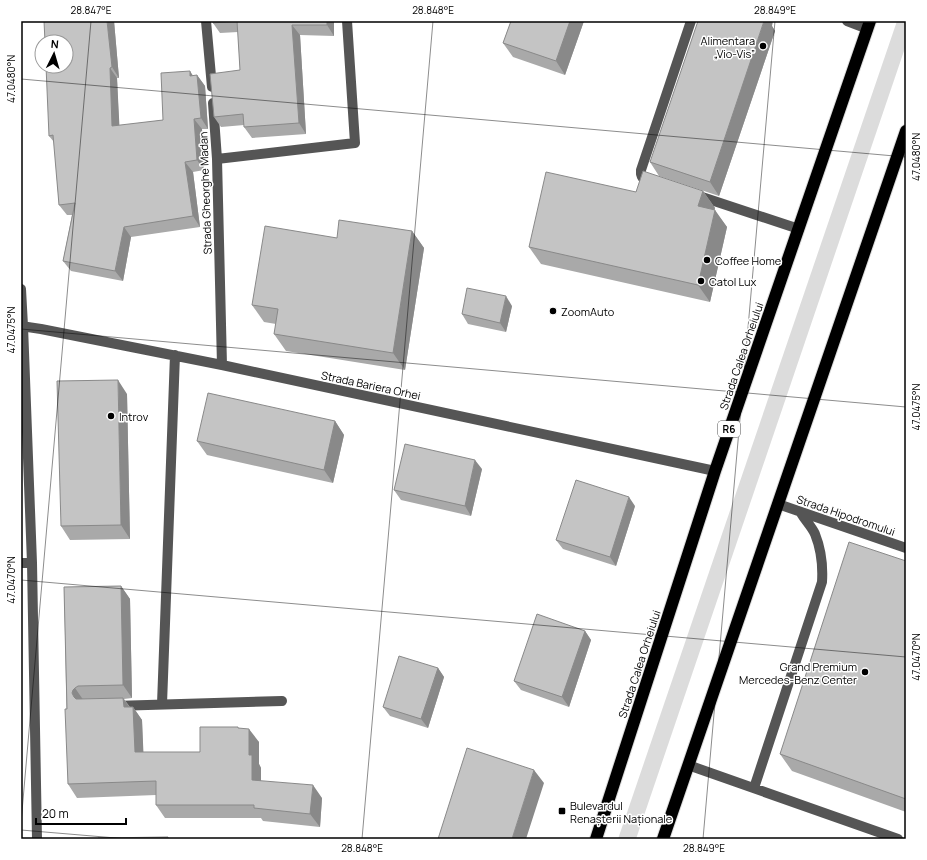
<svg xmlns="http://www.w3.org/2000/svg" width="927" height="860" viewBox="0 0 927 860" font-family="Manrope,sans-serif">
  <style>
    .green { fill: #dcdcdc }
    .lines { fill: none; stroke-linecap: round; stroke-linejoin: round }
    .highway-casing { stroke: #dbdbdb; stroke-width: 14 }
    .minor { stroke: #555; stroke-width: 10 }
    .highway { stroke: #000; stroke-width: 12 }
    .wall { fill: #a9a9a9 }
    .shaded-wall { fill: #898989 }
    .building { fill: #c4c4c4; stroke: #898989 }
    .ticks { fill: none; stroke: #000; stroke-width: 1; stroke-opacity: 0.45 }
    .poi-dot { fill: #000; stroke: #fff; stroke-width: 1.5 }
    .labels { text-anchor: middle; dominant-baseline: central; stroke-width: 3; stroke-linejoin: round; paint-order: stroke }
    .shield { fill: #fff; stroke: #4c4c4c; stroke-width: 1 }
    .shield-label { font-size: 10px; font-weight: bold; fill: #000 }
    .poi-label { font-size: 11px; fill: #000; stroke: #fff; text-anchor: start }
    .street-label { font-size: 11px; fill: #000; stroke: #fff }
    .neatline { fill: none; stroke: #000; stroke-width: 1.5 }
    .ticks-label { font-size: 10px; text-anchor: middle; fill: #000 }
  </style>
  <rect width="100%" height="100%" fill="#fff"/>
  <!-- green -->
  <path class="green" d="M897 21H906V45L636 839H618Z"/>
  <g class="lines">
    <!-- highway casing -->
    <g class="highway-casing">
      <path id="highway" d="M596 839 715 471 870 21
        M663 839 906 131"/>
    </g>
    <!-- minor -->
    <path class="minor" d="M206 21 212 87
      M847 21 868 29
      M213 103 217 159 222 365
      M217 159 355 143 347 21
      M652 180 642 177 641 174V170L691 21
      M696 195 799 229
      M21 289 23 326 32 563 37 839
      M21 326 41 329 222 365 715 471
      M778 504 906 548
      M21 563H32
      M162 704 175 355
      M114 706 282 701
      M688 765 898 839
      M754 788 822 582C823 566 821 549 815 534 812 527 805 520 801 513"/>
    <!-- highway -->
    <use href="#highway" class="highway"/>
  </g>
  <!-- wall -->
  <path class="wall" d="M114 21 119 78H117L119 126 163 120 193 76 197 75 205 86 208 129H202L204 170 193 172 200 227 131 237 123 281 71 271 63 261 72 215H67L59 205 54 142 49 136Z
    M213 21H334V36L300 35 306 134 252 138 244 127V125L221 127 214 117 240 70 238 32 220 33 213 23Z
    M511 21H584L565 75 513 57 503 43Z
    M772 26 775 31 719 196 659 176 650 162Z
    M703 191 715 208 714 210 727 227 710 302 541 264 529 247 636 192Z
    M412 231 424 248 405 370 286 351 274 334 276 324 264 322 252 305 337 238Z
    M512 306 506 332 468 324 462 314Z
    M127 394 130 539 70 540 61 526Z
    M335 421 344 435 333 483 207 455 197 441Z
    M482 469 471 516 401 500 394 490Z
    M635 506 616 566 563 549 556 540Z
    M906 561V812L792 771 780 754Z
    M121 586 130 599 132 698 124 699 130 707H133L142 720 143 752H200L239 728 259 742V764L261 768V781L322 798 320 827 263 821 261 818H165L156 805V795L77 798 68 784 64 587Z
    M585 631 591 640 569 707 521 690 514 681Z
    M438 668 444 677 428 728 390 716 383 707Z"/>
  <!-- shaded-wall -->
  <path class="shaded-wall" d="M107 21H114L119 78 112 67Z
    M327 21H334V36L327 25Z
    M570 21H584L565 75 556 61Z
    M764 21H773L772 26 775 31 719 196 710 182Z
    M292 25 300 35 306 134 299 123Z
    M110 68 117 78 120 137 112 126Z
    M190 71 197 82 190 76Z
    M197 75 205 86 208 129 201 118Z
    M194 119 202 129 204 170 197 160Z
    M185 162 193 172 200 227 193 216Z
    M703 191 715 208 710 223 698 206Z
    M715 210 727 227 710 302 698 285Z
    M124 227 131 237 123 281 115 271Z
    M412 231 424 248 405 370 393 353Z
    M506 296 512 306 506 332 500 323Z
    M118 380 127 394 130 539 121 525Z
    M335 421 344 435 333 483 324 470Z
    M475 460 482 469 471 516 465 506Z
    M629 497 635 506 616 566 610 557Z
    M121 586 130 599 132 698 123 685Z
    M585 631 591 640 569 707 562 697Z
    M438 668 444 677 428 728 421 719Z
    M75 688 84 701 82 707 74 697 72 693 73 690Z
    M123 698 132 711 124 707Z
    M133 707 142 720 144 765 135 752Z
    M249 729 259 742V764L261 768V793L252 780 249 755Z
    M534 770 544 783 526 839H512Z
    M313 785 322 798 320 827 310 814Z"/>
  <!-- building -->
  <path class="building" d="M44 21H107L112 67 110 68 112 126 163 120 161 73 190 71V76L197 75 201 118 194 119 197 160 185 162 193 216 124 227 115 271 63 261 75 203 59 205 53 135 49 136 46 66H66V42H45Z
    M213 21H327V25H292L299 123 244 127 243 114 214 117 210 74 240 70 237 21 213 23Z
    M511 21H570L556 61 503 43Z
    M698 21H764L710 182 650 162Z
    M643 171 703 191 698 206 715 210 698 285 529 247 546 172 636 192Z
    M339 220 412 231 393 353 274 334 278 309 252 305 265 226 337 238Z
    M467 288 506 296 500 323 462 314Z
    M118 380 121 525 61 526 57 381Z
    M208 393 335 421 324 470 197 441Z
    M405 444 475 460 465 506 394 490Z
    M576 480 629 497 610 557 556 540Z
    M849 542 906 561V799L780 754Z
    M121 586 123 685 78 686 75 688 73 690 72 693 74 697 76 699H79L123 698 124 707H133L135 752H200V727H238V728L249 729V755H252V780L313 785 310 814 254 808V805H156V781L68 784 65 709H67L64 587Z
    M537 614 585 631 562 697 514 681Z
    M399 656 438 668 421 719 383 707Z
    M467 748 534 770 512 839H438Z
    M168 837V839H98V838Z"/>
  <!-- ticks -->
  <path class="ticks" d="M21 79 906 157M21 329 906 407M21 580 906 657M21 823 91 21M21 830 128 839M362 839 433 21M703 839 775 21"/>
  <!-- markers -->
  <g class="poi-dot">
    <circle cx="763" cy="46" r="4"/>
    <circle cx="707" cy="260" r="4"/>
    <circle cx="701" cy="281" r="4"/>
    <circle cx="553" cy="311" r="4"/>
    <circle cx="111" cy="416" r="4"/>
    <circle cx="865" cy="672" r="4"/>
    <rect x="558" y="807" width="8" height="8" rx="2"/>
  </g>
  <g class="labels">
    <!-- shield labels -->
    <rect class="shield" x="718" y="421" width="22" height="16" rx="3"/>
    <g class="shield-label">
      <text x="729" y="429">R6</text>
    </g>
    <!-- poi labels -->
    <g class="poi-label">
      <text x="755" y="40" text-anchor="end">Alimentara<tspan x="755" dy="13">„Vio-Vis”</tspan></text>
      <text x="715" y="260">Coffee Home</text>
      <text x="709" y="281">Catol Lux</text>
      <text x="561" y="311">ZoomAuto</text>
      <text x="119" y="416">Introv</text>
      <text x="857" y="666" text-anchor="end">Grand Premium<tspan x="857" dy="13">Mercedes-Benz Center</tspan></text>
      <text x="570" y="805">Bulevardul<tspan x="570" dy="13">Renașterii Naționale</tspan></text>
    </g>
    <!-- street labels -->
    <g class="street-label">
      <text transform="translate(205 193) rotate(-92)">Strada Gheorghe Madan</text>
      <text transform="translate(741 356) rotate(-71)">Strada Calea Orheiului</text>
      <text transform="translate(371 385) rotate(12)">Strada Bariera Orhei</text>
      <text transform="translate(846 515) rotate(19)">Strada Hipodromului</text>
      <text transform="translate(639 664) rotate(-72)">Strada Calea Orheiului</text>
    </g>
  </g>
  <!-- border -->
  <rect width="927" height="860" fill="none" stroke="#ffffff" stroke-width="44"/>
  <!-- north arrow -->
  <g transform="translate(54 54) rotate(5)"><circle r="19" fill="#ffffff" stroke="#999999"/>
  <path d="M0-3L7 15L0 10L-7 15Z" fill="#000000"/>
  <text y="-6" font-size="11" font-weight="bold" text-anchor="middle" fill="#000000">N</text>
  </g>
  <!-- scale -->
  <path d="M36 818v6h90v-6" fill="none" stroke="#000000" stroke-width="2"/>
  <text x="42" y="818" font-size="12" fill="#000000" stroke="#ffffff" stroke-width="3" paint-order="stroke">20 m</text>
  <rect x="22" y="22" width="883" height="816" class="neatline"/>
  <g class="ticks-label">
    <text x="91" y="14">28.847°E</text>
    <text x="433" y="14">28.848°E</text>
    <text x="775" y="14">28.849°E</text>
    <text transform="translate(11 79) rotate(-90)" y="4">47.0480°N</text>
    <text transform="translate(916 157) rotate(-90)" y="4">47.0480°N</text>
    <text transform="translate(11 330) rotate(-90)" y="4">47.0475°N</text>
    <text transform="translate(916 407) rotate(-90)" y="4">47.0475°N</text>
    <text transform="translate(11 580) rotate(-90)" y="4">47.0470°N</text>
    <text transform="translate(916 657) rotate(-90)" y="4">47.0470°N</text>
    <text x="362" y="852">28.848°E</text>
    <text x="704" y="852">28.849°E</text>
  </g>
</svg>
